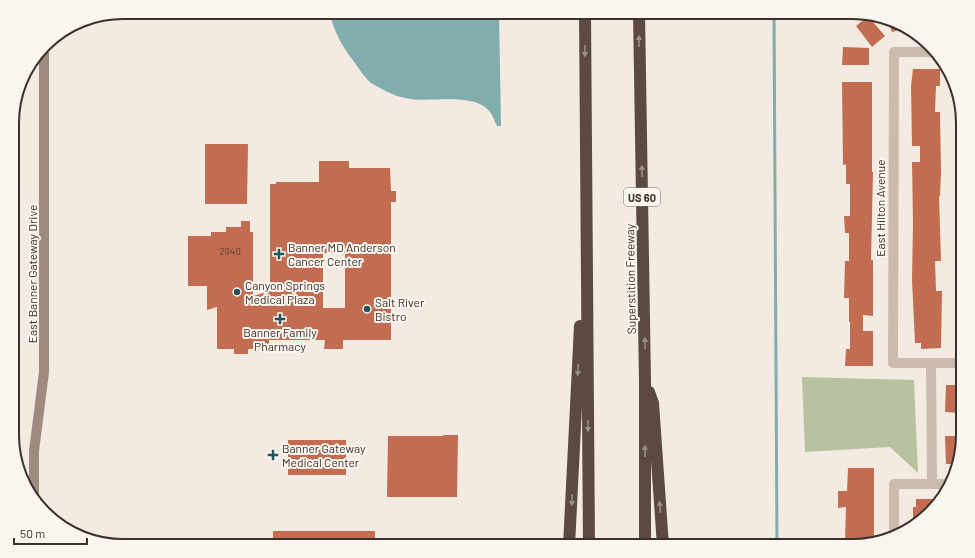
<svg xmlns="http://www.w3.org/2000/svg" width="975" height="558" viewBox="0 0 975 558" font-family="Barlow,sans-serif">
  <style>
    .green { fill: #b7c2a1 }
    .water { fill: #81adaf }
    .lines { fill: none; stroke-linecap: round; stroke-linejoin: round }
    .stream { stroke: #81adaf; stroke-width: 3 }
    .building { fill: #c26d51; fill-rule: evenodd }
    .street { stroke: #cbbbad; stroke-width: 10 }
    .secondary { stroke: #9f8a7e; stroke-width: 10 }
    .highway { stroke: #5a4a43; stroke-width: 12 }
    .oneway { fill: #9a8e87 }
    .poi-dot { fill: #22565a; stroke: #faf5ee; stroke-width: 1.5 }
    .labels { text-anchor: middle; dominant-baseline: central; stroke-width: 4; stroke-linejoin: round; paint-order: stroke }
    .number-label { font-size: 10px; fill: #5c3f35 }
    .shield { fill: #faf5ee; stroke: #746b66; stroke-width: 1 }
    .shield-label { font-size: 11px; font-weight: bold; fill: #3a302c }
    .street-label { font-size: 12px; fill: #3a302c; stroke: #faf5ee }
    .poi-label { font-size: 12px; fill: #3a302c; stroke: #faf5ee; text-anchor: start }
    .rim { fill: none; stroke: #3a302c; stroke-width: 2 }
  </style>
  <rect width="100%" height="100%" fill="#f3ebe2"/>
  <!-- green -->
  <path class="green" d="M802 377 914 380 918 473 890 447 805 452Z"/>
  <!-- water -->
  <path class="water" d="M330 12H499L501 126H497C495 122 493 116 490 112 474 91 428 104 405 98 394 96 381 89 371 83 364 77 358 67 352 59 342 46 332 28 330 12Z"/>
  <g class="lines">
    <!-- stream -->
    <path class="stream" d="M774 12 777 546"/>
  </g>
  <!-- building -->
  <path class="building" d="M868 16 885 36 872 47 856 26Z
    M888 22 908 27 892 32Z
    M843 47 869 48V65H842Z
    M913 69H940V86H936L935 112H940L941 172 940 196H939L941 261H935L936 291H942L941 348 921 349V343H915L912 280 913 224 912 162H920V146H912L911 86Z
    M842 82H872V172H873L871 260H873V316L863 315V331H873V366H845L846 349H850V322H849V298H844L845 261H849V233H845L844 216H850V184H846V164L843 165Z
    M205 144H248L247 204H205Z
    M319 161H349V168H390L391 191H396V202H391V340H343V349H324L325 340H269V349H248V354H234V349H217V307L207 310V286H188V236H211V232H226V227H241V221H250V232H253V296L270 291V184H276V182H319ZM323 253H345V308H323Z
    M946 385H962V413L945 412Z
    M443 435H458L457 497H387L388 436H443Z
    M945 436H962V444L956 464H946Z
    M288 440H346V475H288Z
    M848 468H874V541L859 546H846L845 542 846 507 838 508V491H847Z
    M916 499H940L913 525V507H916Z
    M273 531H375V546H136V539L273 538Z"/>
  <g class="lines">
    <!-- street -->
    <path class="street" d="M933 52H894L893 363H963
      M931 363 932 484
      M894 535V484H950"/>
    <!-- secondary -->
    <path class="secondary" d="M34 500V451L44 372V47"/>
    <!-- highway -->
    <path class="highway" d="M585 12 589 546
      M639 12 645 382V546
      M649 392 653 403 663 546
      M569 546 580 326"/>
  </g>
  <!-- one-way arrows -->
  <defs><path id="oneway-solid" d="M-6-.8H1V-3.2L6.5 0L1 3.2V.8H-6Z"/></defs>
  <g class="oneway">
    <use href="#oneway-solid" transform="translate(639 41) rotate(-91)"/>
    <use href="#oneway-solid" transform="translate(585 51) rotate(90)"/>
    <use href="#oneway-solid" transform="translate(642 171) rotate(-91)"/>
    <use href="#oneway-solid" transform="translate(645 343) rotate(-91)"/>
    <use href="#oneway-solid" transform="translate(578 370) rotate(93)"/>
    <use href="#oneway-solid" transform="translate(588 426) rotate(90)"/>
    <use href="#oneway-solid" transform="translate(645 451) rotate(-90)"/>
    <use href="#oneway-solid" transform="translate(572 500) rotate(93)"/>
    <use href="#oneway-solid" transform="translate(660 507) rotate(-94)"/>
  </g>
  <!-- markers -->
  <g class="poi-dot">
    <path d="M277 248h4v4h4v4h-4v4h-4v-4h-4v-4h4z"/>
    <circle cx="237" cy="292" r="4"/>
    <circle cx="367" cy="309" r="4"/>
    <path d="M278 313h4v4h4v4h-4v4h-4v-4h-4v-4h4z"/>
    <path d="M271 449h4v4h4v4h-4v4h-4v-4h-4v-4h4z"/>
  </g>
  <g class="labels">
    <!-- number labels -->
    <g class="number-label">
      <text x="230" y="251">2940</text>
    </g>
    <!-- shield labels -->
    <rect class="shield" x="624" y="188" width="36" height="18" rx="3"/>
    <g class="shield-label">
      <text x="642" y="197">US 60</text>
    </g>
    <!-- street labels -->
    <g class="street-label">
      <text transform="translate(880 208) rotate(-90)">East Hilton Avenue</text>
      <text transform="translate(32 274) rotate(-90)">East Banner Gateway Drive</text>
      <text transform="translate(630 279) rotate(-91)">Superstition Freeway</text>
    </g>
    <!-- poi labels -->
    <g class="poi-label">
      <text x="288" y="247">Banner MD Anderson<tspan x="288" dy="14">Cancer Center</tspan></text>
      <text x="245" y="285">Canyon Springs<tspan x="245" dy="14">Medical Plaza</tspan></text>
      <text x="375" y="302">Salt River<tspan x="375" dy="14">Bistro</tspan></text>
      <text x="280" y="332" text-anchor="middle">Banner Family<tspan x="280" dy="14">Pharmacy</tspan></text>
      <text x="282" y="448">Banner Gateway<tspan x="282" dy="14">Medical Center</tspan></text>
    </g>
  </g>
  <!-- crop -->
  <path d="M0 0H975V558H0ZM123 19H852A104 104 0 0 1 956 123V435A104 104 0 0 1 852 539H123A104 104 0 0 1 19 435V123A104 104 0 0 1 123 19Z" fill="#faf5ee" fill-rule="evenodd"/>
  <path class="rim" d="M123 19H852A104 104 0 0 1 956 123V435A104 104 0 0 1 852 539H123A104 104 0 0 1 19 435V123A104 104 0 0 1 123 19Z"/>
  <!-- scale -->
  <path d="M14 538v6h73v-6" fill="none" stroke="#3a302c" stroke-width="2"/>
  <text x="20" y="538" font-size="12" fill="#3a302c" stroke="#faf5ee" stroke-width="3" paint-order="stroke">50 m</text>
</svg>
